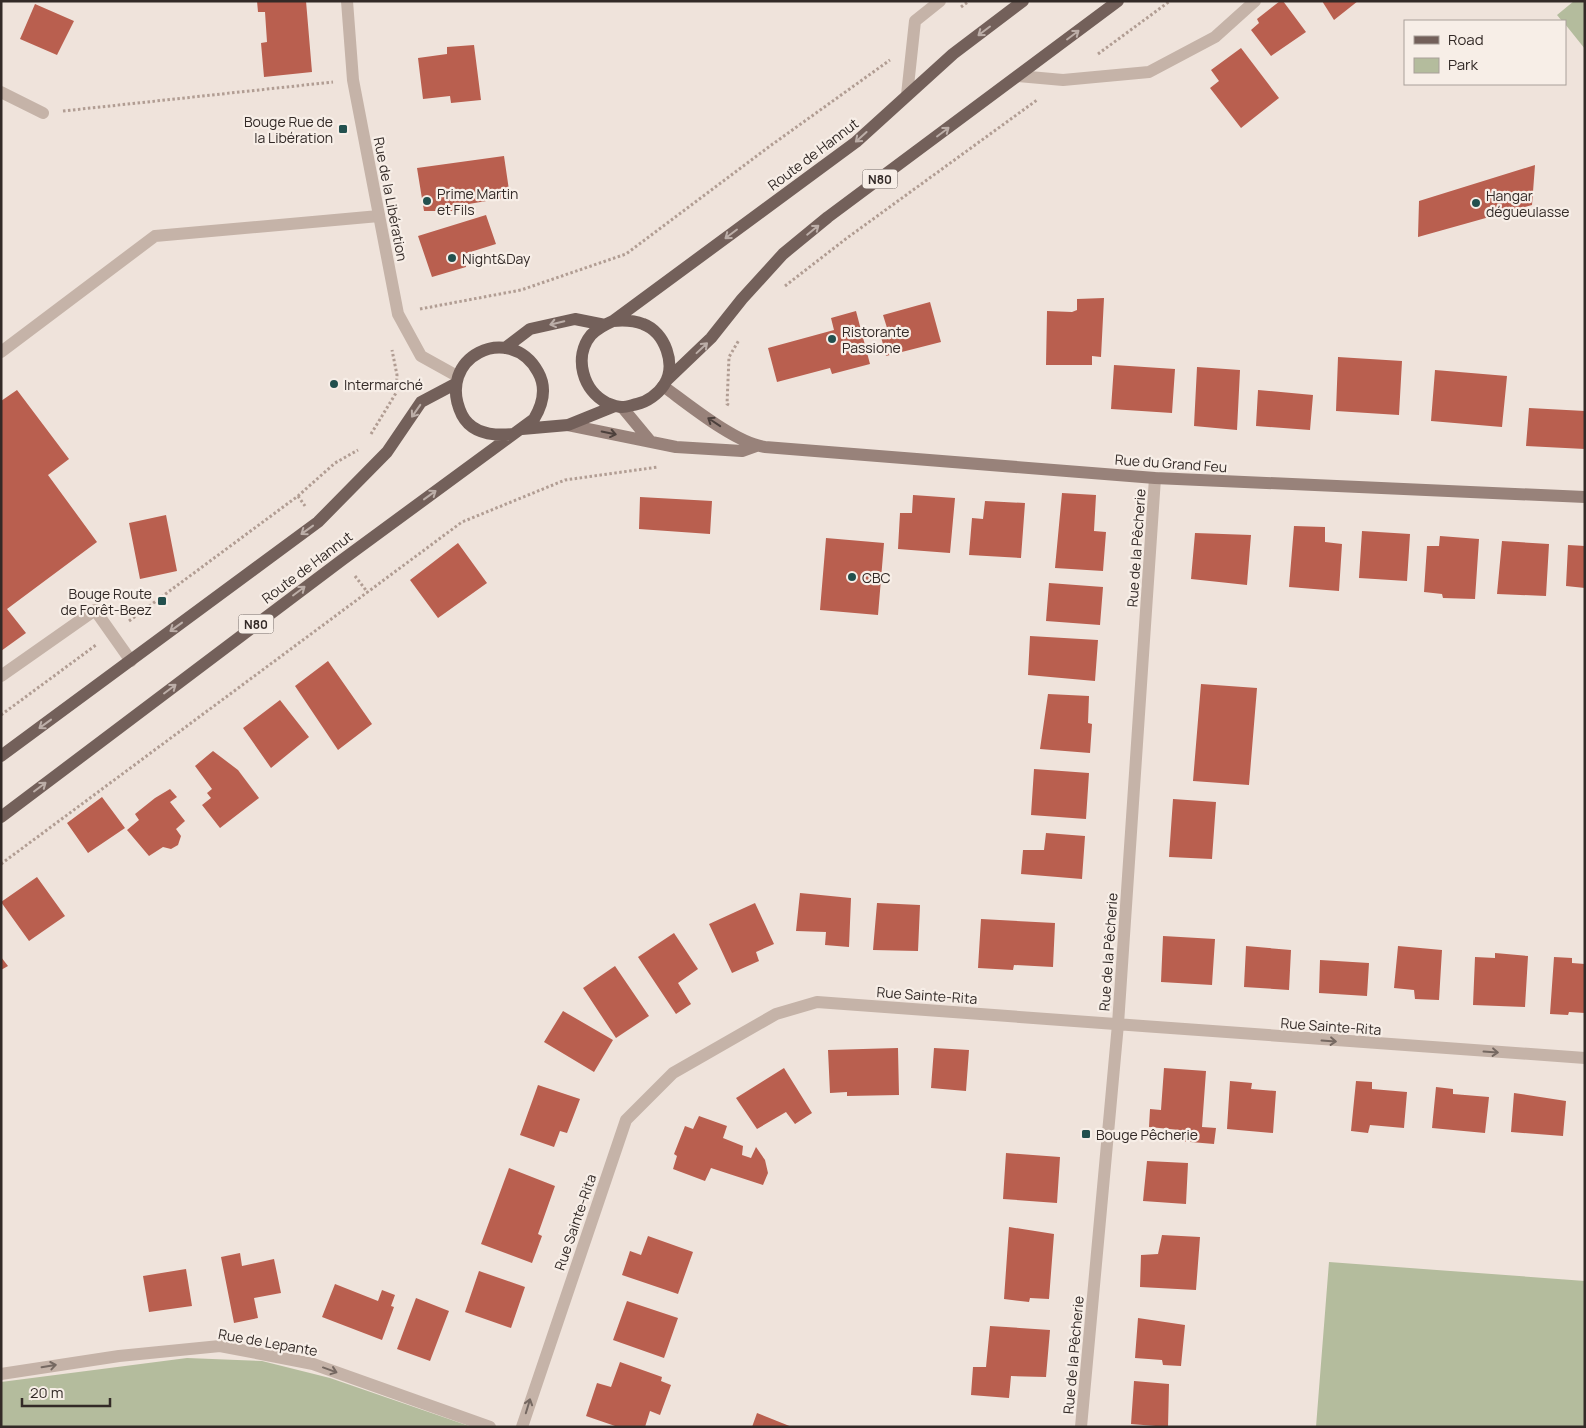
<svg xmlns="http://www.w3.org/2000/svg" width="1586" height="1428" viewBox="0 0 1586 1428" font-family="Manrope,sans-serif">
  <style>
    .green { fill: #b4bc9d }
    .building { fill: #b95f4f }
    .lines { fill: none; stroke-linecap: round; stroke-linejoin: round }
    .path { stroke: #b19d93; stroke-width: 3; stroke-dasharray: 2.5 2.5; stroke-linecap: butt }
    .lane { stroke: #c5b3a8; stroke-width: 12 }
    .street { stroke: #c5b3a8; stroke-width: 12 }
    .secondary { stroke: #98827a; stroke-width: 12 }
    .primary { stroke: #73605a; stroke-width: 12 }
    .oneway { stroke: #bcaea8 }
    .oneway2 { stroke: #4c403c }
    .oneway3 { stroke: #756861 }
    .poi-dot { fill: #22504e; stroke: #f7eee7; stroke-width: 2 }
    .labels { text-anchor: middle; dominant-baseline: central; stroke-width: 4.5; stroke-linejoin: round; paint-order: stroke }
    .shield { fill: #f7eee7; stroke: #6e6561; stroke-width: 1 }
    .shield-label { font-size: 12px; font-weight: bold; fill: #332a27 }
    .poi-label { font-size: 14px; fill: #332a27; stroke: #f7eee7; text-anchor: start }
    .street-label { font-size: 14px; fill: #332a27; stroke: #f7eee7 }
  </style>
  <rect width="100%" height="100%" fill="#efe3db"/>
  <!-- green -->
  <path class="green" d="M1574 1H1585V49L1565 24V21H1562L1557 15Z
    M1329 1262 1585 1281V1427H1316Z
    M187 1358 262 1361 330 1378 472 1427H1V1382Z"/>
  <!-- building -->
  <path class="building" d="M257 1H306L312 72 264 77 261 43 267 42 265 12H258Z
    M1280 1H1283L1306 32 1271 56 1251 30 1259 23 1257 19Z
    M1322 1H1358L1334 20Z
    M35 4 74 21 57 55 20 39Z
    M474 45 481 100 451 103 450 96 423 99 418 58 447 54V47Z
    M1241 48 1279 98 1241 128 1210 88 1219 81 1211 70Z
    M504 156 510 197 457 206 456 211H424L417 168Z
    M1535 165 1532 205 1418 237 1419 201Z
    M486 215 496 244 464 254 466 267 432 277 418 236Z
    M1104 298 1101 357 1092 356V365H1046L1047 311 1072 312 1077 310V299Z
    M930 302 941 342 886 356 880 333 888 331 883 315Z
    M856 311 870 364 832 374 830 368 777 382 768 348 834 330 831 318Z
    M1338 357 1402 361 1399 415 1336 411Z
    M1114 365 1175 369 1172 413 1111 409Z
    M1197 367 1240 370 1237 430 1194 426Z
    M1435 370 1507 376 1502 427 1431 421Z
    M17 390 69 459 48 475 97 542 7 609 26 633 1 651V401Z
    M1258 390 1313 395 1310 430 1256 426Z
    M1529 408 1585 411V449L1526 446Z
    M1062 493 1096 495 1094 531 1106 532 1103 571 1055 568Z
    M913 495 955 498 950 553 898 549 900 513H912Z
    M640 497 712 501 710 534 639 529Z
    M985 501 1025 503 1021 558 969 555 972 518 983 519Z
    M166 515 177 571 140 579 129 523Z
    M1294 526 1325 527V542L1342 544 1339 591 1289 587Z
    M1362 531 1410 534 1407 581 1359 578Z
    M1195 533 1251 535 1247 585 1191 579Z
    M1440 536 1479 539 1475 599 1443 598 1442 594 1424 592 1427 546H1439Z
    M826 538 884 543 878 615 820 610Z
    M1502 541 1549 544 1546 596 1497 594Z
    M458 543 487 583 438 618 410 580Z
    M1568 545 1585 546V588L1566 586Z
    M1049 583 1103 587 1100 625 1046 621Z
    M1030 636 1098 640 1095 681 1028 675Z
    M328 661 372 724 338 750 295 686Z
    M1201 684 1257 688 1249 785 1193 781Z
    M1048 694 1089 696 1088 723 1092 724 1090 753 1040 749Z
    M280 700 309 737 271 768 243 728Z
    M213 751 238 770 259 798 220 828 202 805 211 798 207 793 212 789 195 766Z
    M1034 769 1089 773 1086 819 1031 815Z
    M170 789 177 797 170 802 185 821 176 829 181 836 178 845 171 849 163 847 149 856 127 830 139 820 135 814 155 798Z
    M102 797 125 828 88 853 67 823Z
    M1173 799 1216 802 1212 859 1169 857Z
    M1046 833 1085 836 1082 879 1021 874 1023 850H1044Z
    M37 877 65 916 29 941 1 902Z
    M800 893 851 898 849 947 825 945 826 932 796 931Z
    M755 903 774 944 756 952 759 961 732 973 709 924Z
    M877 903 920 905 918 951 873 950Z
    M981 919 1055 923 1053 967 1014 965 1013 970 978 968Z
    M674 933 698 969 678 983 691 1004 676 1014 638 957Z
    M1163 936 1215 939 1212 985 1161 982Z
    M1246 946 1291 950 1289 990 1244 987Z
    M1398 946 1442 950 1439 1000 1415 999 1414 990 1394 988Z
    M1495 953 1528 956 1525 1007 1473 1005 1475 957 1495 958Z
    M1 957 8 966 1 970Z
    M1554 957 1572 958V963L1585 964V1013L1569 1012 1568 1015 1550 1014Z
    M1320 960 1369 963 1367 996 1319 993Z
    M615 966 649 1016 616 1038 583 988Z
    M563 1011 613 1040 594 1072 544 1042Z
    M898 1048 899 1095 847 1096V1092L830 1093 828 1050Z
    M934 1048 969 1050 966 1091 931 1088Z
    M784 1068 812 1113 795 1124 786 1112 757 1129 736 1098Z
    M1164 1068 1206 1071 1202 1127 1216 1128 1214 1144 1179 1141 1180 1130 1149 1127 1150 1109 1161 1110Z
    M1230 1081 1252 1083 1251 1089 1276 1091 1273 1133 1227 1129Z
    M1356 1081 1372 1082V1089L1407 1092 1404 1128 1370 1125 1368 1133 1351 1131Z
    M538 1085 580 1099 567 1133 560 1131 554 1147 520 1135Z
    M1436 1087 1453 1089V1094L1489 1097 1485 1133 1432 1128Z
    M1514 1093 1566 1101 1563 1136 1511 1132Z
    M699 1116 727 1126 723 1138 743 1146 742 1155 751 1158 756 1147 765 1160 768 1173 763 1185 711 1168 705 1181 673 1169 677 1156 674 1154 685 1126 693 1129Z
    M1006 1153 1060 1157 1057 1203 1003 1199Z
    M1147 1161 1188 1163 1186 1204 1143 1201Z
    M509 1168 555 1186 538 1234 542 1236 532 1263 481 1244Z
    M1009 1227 1054 1234 1049 1299 1030 1298 1029 1302 1004 1299Z
    M1162 1235 1200 1237 1196 1290 1140 1287 1141 1255 1158 1254Z
    M648 1236 693 1252 678 1294 622 1275 630 1251 641 1255Z
    M240 1253 242 1266 274 1259 281 1293 254 1298 258 1318 234 1323 221 1257Z
    M186 1269 192 1306 149 1312 143 1276Z
    M479 1271 525 1287 511 1328 465 1312Z
    M335 1284 378 1301 382 1290 395 1295 391 1306 394 1307 382 1340 322 1317Z
    M416 1298 449 1311 430 1361 397 1349Z
    M627 1301 678 1318 664 1358 613 1340Z
    M1138 1318 1185 1325 1181 1366 1163 1365 1162 1360 1135 1358Z
    M990 1326 1050 1330 1046 1377 1011 1376 1009 1398 971 1395 973 1367H986Z
    M620 1362 662 1377 661 1381 671 1385 660 1415 650 1411 645 1427H618L586 1416 597 1383 611 1387Z
    M1134 1381 1169 1384 1168 1427 1131 1424Z
    M757 1413 792 1427H752Z"/>
  <g class="lines">
    <!-- path -->
    <path class="path" d="M961 7 969 1
      M1098 54 1170 1
      M63 111 333 82
      M785 286 847 238 1037 100
      M420 309 521 290 626 254 770 146 890 60
      M729 405 727 404 729 357 739 340
      M371 434 396 393 397 375 392 350
      M298 496 305 506
      M355 576 368 593
      M129 621 298 496 335 463 358 450
      M1 715 96 645
      M1 864 462 522 565 480 658 467"/>
    <!-- lane -->
    <path class="lane" d="M907 95 915 21 940 1
      M1 352 155 236 379 216
      M1 676 95 610 131 661"/>
    <!-- street -->
    <path class="street" d="M347 1 353 80 398 314 421 356 457 376
      M1018 76 1063 80 1149 72 1215 37 1255 1
      M1 92 43 113
      M1 1374 119 1356 220 1346 313 1364 490 1427
      M522 1427 626 1120 673 1073 776 1014 817 1002C1073 1020 1329 1041 1585 1058
      M1081 1427 1118 1024 1155 478"/>
    <!-- secondary -->
    <path class="secondary" d="M663 386C688 404 735 443 765 447L1155 478 1585 497
      M622 407 651 442
      M568 425 676 447 742 451 756 446"/>
    <!-- primary -->
    <path class="primary" d="M613 321C624 320 633 320 643 324 665 332 677 365 664 385 658 394 647 402 637 404 632 405 627 407 622 407 617 407 612 405 607 403 583 391 573 357 591 335 597 329 606 324 613 321L856 142 953 54 1023 1
      M505 348 530 329 575 319 605 325
      M666 381 711 338 742 299 783 254 828 217 1118 1
      M522 429 568 425 615 406
      M1 756 318 522 387 452 421 402 455 384
      M1 817 342 560 534 419C543 404 547 388 538 372 510 321 434 357 462 415 472 434 494 436 513 434"/>
  </g>
  <!-- one-way arrows -->
  <defs><path id="oneway-shaft" d="M-6 0H5M1.5-3L5.5 0L1.5 3" fill="none" stroke-width="1.6" stroke-linecap="round" stroke-linejoin="round" transform="scale(1.25)"/></defs>
  <g class="oneway">
    <use href="#oneway-shaft" transform="translate(984 31) rotate(143)"/>
    <use href="#oneway-shaft" transform="translate(1073 35) rotate(-37)"/>
    <use href="#oneway-shaft" transform="translate(943 132) rotate(-37)"/>
    <use href="#oneway-shaft" transform="translate(861 137) rotate(138)"/>
    <use href="#oneway-shaft" transform="translate(813 230) rotate(-39)"/>
    <use href="#oneway-shaft" transform="translate(731 234) rotate(143)"/>
    <use href="#oneway-shaft" transform="translate(557 323) rotate(167)"/>
    <use href="#oneway-shaft" transform="translate(702 348) rotate(-43)"/>
    <use href="#oneway-shaft" transform="translate(416 411) rotate(125)"/>
    <use href="#oneway-shaft" transform="translate(430 495) rotate(-36)"/>
    <use href="#oneway-shaft" transform="translate(307 530) rotate(144)"/>
    <use href="#oneway-shaft" transform="translate(299 591) rotate(-37)"/>
    <use href="#oneway-shaft" transform="translate(176 627) rotate(144)"/>
    <use href="#oneway-shaft" transform="translate(170 689) rotate(-37)"/>
    <use href="#oneway-shaft" transform="translate(45 724) rotate(144)"/>
    <use href="#oneway-shaft" transform="translate(40 787) rotate(-37)"/>
  </g>
  <g class="oneway2">
    <use href="#oneway-shaft" transform="translate(714 422) rotate(-146)"/>
    <use href="#oneway-shaft" transform="translate(609 433) rotate(12)"/>
  </g>
  <g class="oneway3">
    <use href="#oneway-shaft" transform="translate(1329 1041) rotate(4)"/>
    <use href="#oneway-shaft" transform="translate(1491 1052) rotate(4)"/>
    <use href="#oneway-shaft" transform="translate(49 1366) rotate(-9)"/>
    <use href="#oneway-shaft" transform="translate(330 1370) rotate(20)"/>
    <use href="#oneway-shaft" transform="translate(528 1406) rotate(-73)"/>
  </g>
  <!-- markers -->
  <g class="poi-dot">
    <rect x="338" y="124" width="10" height="10" rx="2.5"/>
    <circle cx="427" cy="201" r="5"/>
    <circle cx="1476" cy="203" r="5"/>
    <circle cx="452" cy="258" r="5"/>
    <circle cx="832" cy="339" r="5"/>
    <circle cx="334" cy="384" r="5"/>
    <circle cx="852" cy="577" r="5"/>
    <rect x="157" y="596" width="10" height="10" rx="2.5"/>
    <rect x="1081" y="1129" width="10" height="10" rx="2.5"/>
  </g>
  <g class="labels">
    <!-- shield labels -->
    <g class="shield">
      <rect x="862.5" y="169.5" width="35" height="19" rx="4"/>
      <rect x="238.5" y="614.5" width="35" height="19" rx="4"/>
    </g>
    <g class="shield-label">
      <text x="880" y="179">N80</text>
      <text x="256" y="624">N80</text>
    </g>
    <!-- poi labels -->
    <g class="poi-label">
      <text x="333" y="121" text-anchor="end">Bouge Rue de<tspan x="333" dy="16">la Libération</tspan></text>
      <text x="437" y="193">Prime Martin<tspan x="437" dy="16">et Fils</tspan></text>
      <text x="1486" y="195">Hangar<tspan x="1486" dy="16">dégueulasse</tspan></text>
      <text x="462" y="258">Night&amp;Day</text>
      <text x="842" y="331">Ristorante<tspan x="842" dy="16">Passione</tspan></text>
      <text x="344" y="384">Intermarché</text>
      <text x="862" y="577">CBC</text>
      <text x="152" y="593" text-anchor="end">Bouge Route<tspan x="152" dy="16">de Forêt-Beez</tspan></text>
      <text x="1096" y="1134">Bouge Pêcherie</text>
    </g>
    <!-- street labels -->
    <g class="street-label">
      <text transform="translate(813 154) rotate(-37)">Route de Hannut</text>
      <text transform="translate(391 199) rotate(79)">Rue de la Libération</text>
      <text transform="translate(1171 463) rotate(4)">Rue du Grand Feu</text>
      <text transform="translate(1136 548) rotate(-86)">Rue de la Pêcherie</text>
      <text transform="translate(307 567) rotate(-37)">Route de Hannut</text>
      <text transform="translate(1108 952) rotate(-86)">Rue de la Pêcherie</text>
      <text transform="translate(927 995) rotate(4)">Rue Sainte-Rita</text>
      <text transform="translate(1331 1026) rotate(4)">Rue Sainte-Rita</text>
      <text transform="translate(575 1222) rotate(-71)">Rue Sainte-Rita</text>
      <text transform="translate(268 1342) rotate(10)">Rue de Lepante</text>
      <text transform="translate(1073 1355) rotate(-85)">Rue de la Pêcherie</text>
    </g>
  </g>
  <!-- border -->
  <rect width="1586" height="1428" fill="none" stroke="#332a27" stroke-width="5"/>
  <!-- legend -->
  <rect x="1404" y="20" width="162" height="65" fill="#f7eee7" stroke="#a9a09a"/>
  <rect x="1414" y="36" width="25" height="8" fill="#73605a" stroke="#a9a09a"/>
  <text x="1448" y="45" font-size="15" fill="#332a27">Road</text>
  <rect x="1414" y="58" width="25" height="15" fill="#b4bc9d" stroke="#a9a09a"/>
  <text x="1448" y="70" font-size="15" fill="#332a27">Park</text>
  <!-- scale -->
  <path d="M22 1398v8h88v-8" fill="none" stroke="#332a27" stroke-width="2.5"/>
  <text x="30" y="1398" font-size="15" fill="#332a27" stroke="#f7eee7" stroke-width="4" paint-order="stroke">20 m</text>
</svg>
